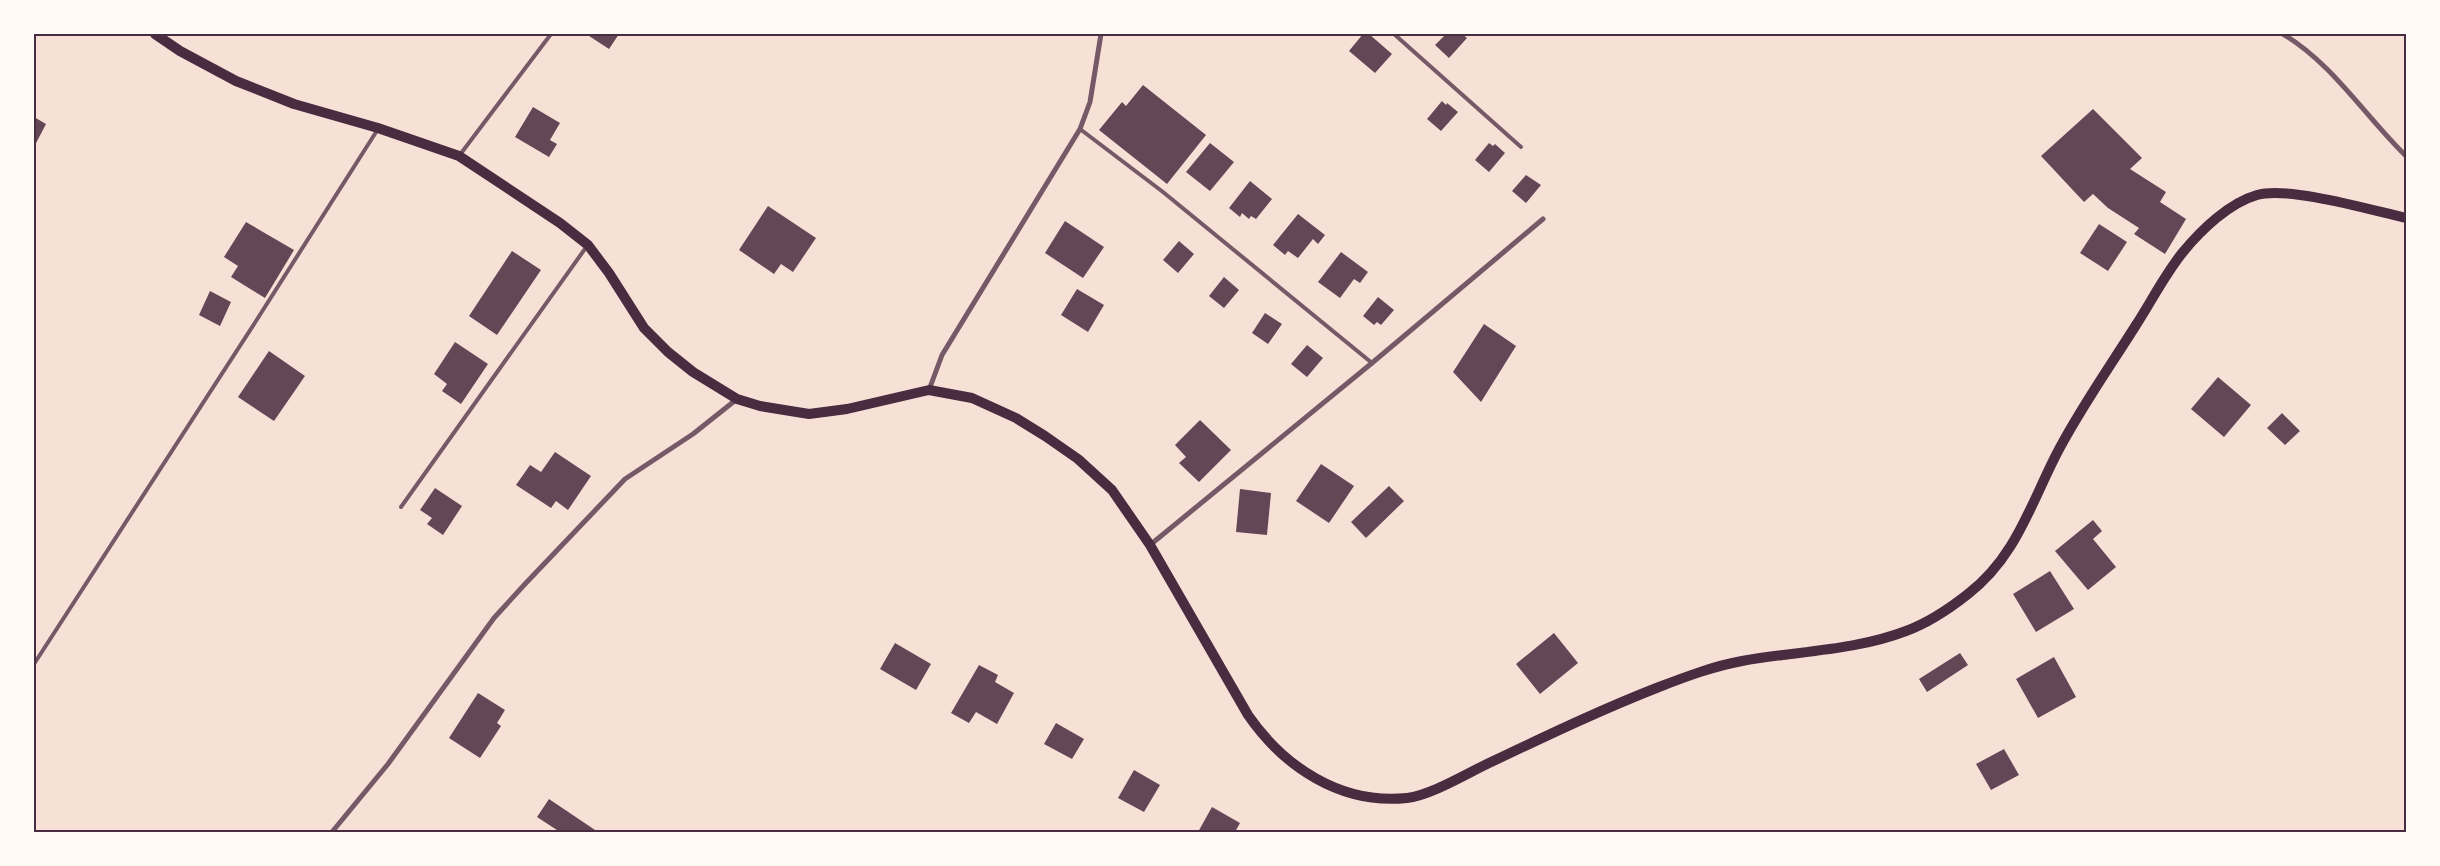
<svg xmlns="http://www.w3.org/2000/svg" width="2440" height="866" viewBox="0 0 2440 866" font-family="'Sofia Sans Condensed',sans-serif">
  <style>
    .building { fill: #644757 }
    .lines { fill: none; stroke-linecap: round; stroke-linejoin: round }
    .service { stroke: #755966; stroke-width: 4 }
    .minor { stroke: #755966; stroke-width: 5 }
    .secondary { stroke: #4a2c40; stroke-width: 10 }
    .neatline { fill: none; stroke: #4a2c40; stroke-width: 2 }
  </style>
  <rect width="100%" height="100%" fill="#f7e1d7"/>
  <!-- building -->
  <path class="building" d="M586 34H619L609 49Z
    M1363 34H1369L1392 54 1375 73 1349 51Z
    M1446 34H1462L1467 38 1449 58 1435 45Z
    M1143 85 1206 135 1167 184 1099 130 1122 102 1126 106Z
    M1442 101 1446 105 1447 103 1458 112 1441 131 1427 119Z
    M533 107 560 123 550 140 557 144 549 157 515 137Z
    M2093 109 2142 158 2130 169 2166 192 2160 202 2186 219 2165 254 2134 234 2139 228 2108 208 2093 194 2084 202 2041 156Z
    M34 117 46 124 34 147Z
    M1210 143 1234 162 1210 191 1186 172Z
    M1489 143 1493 146 1495 144 1505 153 1489 172 1475 160Z
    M1526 175 1541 185 1526 203 1512 191Z
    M1250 181 1272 199 1256 219 1251 216 1249 219 1242 213 1240 217 1229 208Z
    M768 206 816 238 793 272 781 264 774 274 739 250Z
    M1298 214 1325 235 1318 244 1313 239 1298 258 1288 251 1285 255 1273 245Z
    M1065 221 1104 247 1083 278 1045 253Z
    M246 222 294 250 265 298 231 277 238 266 224 257Z
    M2099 224 2127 242 2108 271 2080 253Z
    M1179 241 1194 254 1178 273 1163 260Z
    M512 251 541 270 497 335 469 316Z
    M1341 252 1368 272 1360 283 1354 279 1340 298 1318 282Z
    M1224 277 1239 290 1224 308 1209 296Z
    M1077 289 1104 305 1088 332 1061 315Z
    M210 291 231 302 220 326 199 315Z
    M1378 297 1394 310 1381 325 1377 322 1374 325 1363 316Z
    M1265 313 1282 324 1268 344 1252 333Z
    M1484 324 1516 346 1481 402 1453 372Z
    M455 342 488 364 461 404 442 391 447 384 434 374Z
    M1307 345 1323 358 1307 377 1291 364Z
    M269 351 305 376 274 421 238 397Z
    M2218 377 2251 405 2224 437 2191 409Z
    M2282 413 2300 431 2285 445 2267 428Z
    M1200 420 1231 450 1199 482 1179 463 1186 457 1175 445Z
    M555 452 591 476 568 510 556 501 551 508 516 485 530 465 541 472Z
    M1321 464 1354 486 1329 523 1296 501Z
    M1389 486 1404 501 1366 538 1351 522Z
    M435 488 462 506 443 535 427 524 432 518 420 510Z
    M1240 489 1271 493 1267 535 1236 532Z
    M2093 520 2102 531 2093 539 2116 567 2088 590 2055 551Z
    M2050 571 2074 609 2036 632 2013 594Z
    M1554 633 1578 663 1540 694 1516 664Z
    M895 643 931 664 916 690 880 669Z
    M1960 653 1968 665 1927 692 1919 679Z
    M2054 657 2076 697 2038 718 2016 679Z
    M979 665 998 675 995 682 1014 693 997 724 976 712 969 723 951 713Z
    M478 693 505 710 497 723 501 726 480 758 449 738Z
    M1056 723 1084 739 1072 759 1044 744Z
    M2004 749 2019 775 1991 790 1976 764Z
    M1134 770 1160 785 1144 812 1118 798Z
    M549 799 598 832H560L537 817Z
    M1212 807 1240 823 1235 832H1198Z"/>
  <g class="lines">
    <!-- service -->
    <path class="service" d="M1394 34 1521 147
      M1080 129 1163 192 1372 363
      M459 156 551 34
      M401 507 587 246
      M34 664 256 321 378 129"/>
    <!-- minor -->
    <path class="minor" d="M2283 34C2332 63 2365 116 2406 156
      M929 390 942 355 1080 129 1090 102 1101 34
      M1150 545 1372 363 1543 219
      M332 832 388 764 494 618 525 584 625 479 693 434 737 399"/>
    <!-- secondary -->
    <path class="secondary" d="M155 34 180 51 236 81 294 104 378 128 459 156 560 223 588 245 609 273 644 328 668 352 693 372 737 399 760 406 809 414 847 409 929 390 972 398 1016 418 1045 436 1078 459 1112 490 1150 545 1248 715C1284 767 1341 805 1407 798 1431 795 1464 775 1487 764 1544 737 1600 710 1659 687 1685 677 1714 666 1742 661 1796 651 1854 651 1906 631 1928 623 1949 609 1968 594 2015 558 2030 506 2056 455 2079 410 2109 368 2136 325 2151 302 2165 274 2183 252 2201 230 2229 203 2257 195 2289 186 2371 210 2406 218"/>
  </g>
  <!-- border -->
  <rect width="2440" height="866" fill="none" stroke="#fffaf5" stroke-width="70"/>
  <rect x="35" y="35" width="2370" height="796" class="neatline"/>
</svg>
